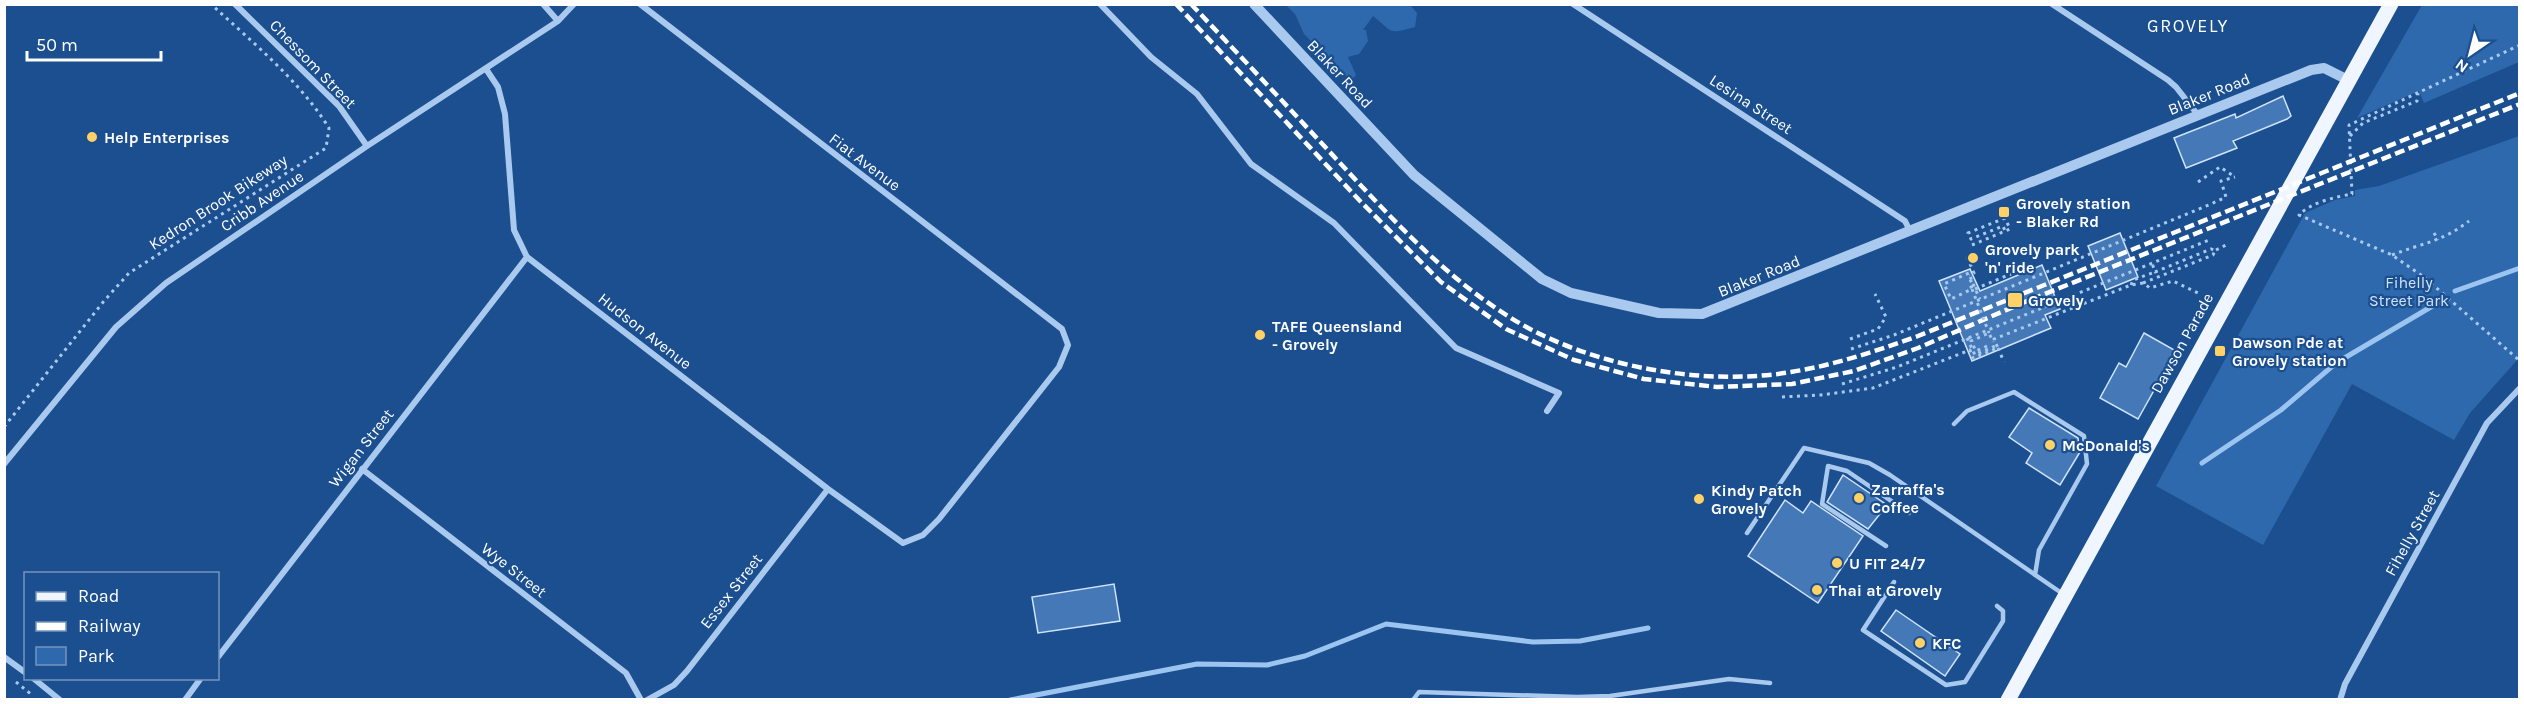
<svg xmlns="http://www.w3.org/2000/svg" width="2524" height="704" viewBox="0 0 2524 704" font-family="Karla,sans-serif">
  <style>
    .green { fill: #2e69ad }
    .lines { fill: none; stroke-linecap: round; stroke-linejoin: round }
    .stream { stroke: #9cc4f0; stroke-width: 5 }
    .building { fill: #4478b7; stroke: #cfe3fa; stroke-width: 1.5 }
    .path { stroke: #a9c9ee; stroke-width: 3; stroke-dasharray: 3 4.5; stroke-linecap: butt }
    .service { stroke: #a9c9ee; stroke-width: 4.5 }
    .minor { stroke: #a9c9ee; stroke-width: 6 }
    .tertiary { stroke: #a9c9ee; stroke-width: 10 }
    .primary { stroke: #f0f6ff; stroke-width: 15 }
    .rail { stroke: #fff; stroke-width: 4.5; stroke-dasharray: 10 4.5; stroke-linecap: butt }
    .path-bridge { stroke: #a9c9ee; stroke-width: 3; stroke-dasharray: 3 4.5; stroke-linecap: butt }
    .poi-dot { fill: #ffd166; stroke: #1b4f8f; stroke-width: 2 }
    .labels { text-anchor: middle; dominant-baseline: central; stroke-width: 4.5; stroke-linejoin: round; paint-order: stroke }
    .street-label { font-size: 16px; fill: #fff; stroke: #1b4f8f }
    .poi-label { font-size: 16px; font-weight: bold; fill: #fff; stroke: #1b4f8f; text-anchor: start }
    .park-label { font-size: 16px; fill: #cfe3fa; stroke: #1b4f8f }
    .neighbourhood-label { font-size: 18px; letter-spacing: 1.5px; fill: #fff; stroke: #1b4f8f }
  </style>
  <rect width="100%" height="100%" fill="#1b4f8f"/>
  <!-- green -->
  <path class="green" d="M1286 5H1410L1417 13 1415 27C1386 35 1394 32 1373 16L1363 30H1366L1368 41 1359 54 1348 57 1356 75 1351 81 1304 34 1295 14Z
    M2422 5H2519V62L2424 103 2419 91 2357 118Z
    M2519 136V358L2470 413 2454 440 2352 384 2263 545 2156 486 2305 213 2335 200 2355 196V190L2379 186Z"/>
  <g class="lines">
    <!-- stream -->
    <path class="stream" d="M2455 291 2520 268
      M2202 463 2281 410 2336 363 2441 301
      M1010 700 1197 664 1267 665 1305 656 1386 624 1533 642 1580 641 1648 628"/>
  </g>
  <!-- building -->
  <path class="building" d="M2283 96 2291 116 2287 119 2233 141 2237 148 2186 168 2174 138 2235 114 2236 118Z
    M2120 233 2138 277 2106 290 2088 246Z
    M2042 265 2060 309 2045 315 2051 328 1972 361 1939 281 1970 269 1980 291Z
    M2144 333 2176 351 2138 419 2100 398 2119 363 2126 367Z
    M2029 408 2078 438 2080 452 2060 485 2026 463 2032 453 2009 437Z
    M1843 475 1887 505 1868 529 1827 502Z
    M1785 500 1803 513 1811 501 1863 536 1818 603 1748 556Z
    M1114 584 1120 621 1038 633 1032 597Z
    M1896 610 1960 654 1945 676 1881 631Z"/>
  <g class="lines">
    <!-- path -->
    <path class="path" d="M2520 45 2349 125 2352 194C2336 197 2311 202 2299 215L2392 255 2424 277 2520 361
      M2350 136 2363 123 2417 101 2418 93
      M2198 182 2220 167 2235 177
      M2002 211 2005 218 1968 233 1971 239 2003 226 2005 231
      M2434 233 2438 240
      M1972 245 2010 229 2005 218
      M2216 250 2228 244
      M2392 255C2422 243 2442 242 2469 221
      M1967 257 1974 273 1969 275
      M1972 280 1969 282 1972 289 1951 299 1944 284 1969 273C1972 282 1976 291 1980 299
      M2143 283 2213 255 2215 250 2211 249 2155 272 2152 263
      M2131 285 2133 280 2155 272
      M1975 289 2018 271 2016 267
      M1967 338 1975 355 1997 345
      M1850 339 1878 329 1886 317 1875 294
      M1987 346 1976 351 1971 341 1989 333 1993 342
      M1998 348 2004 362
      M1851 349 1894 335 2211 204 2226 197 2221 181 2235 177
      M1842 384 1897 367 2209 240
      M1782 397 1821 395 1873 388 1970 350 1973 358 1998 348 1994 339 2131 285 2143 283 2150 288 2173 281 2200 294
      M4 427 104 301 129 273 326 148 329 128C299 80 252 42 211 4
      M16 682 32 695"/>
    <!-- service -->
    <path class="service" d="M1954 424 1967 411 2014 392 2084 436 2087 464 2039 550 2035 575
      M1747 533 1804 448 1869 463 1890 475 2063 594
      M1886 546 1822 504 1828 466 1847 471 1909 513
      M1894 582 1863 630 1946 685 1965 682 2003 621V611L1997 606
      M1413 700 1419 692 1577 697 1610 696 1729 679 1770 683"/>
    <!-- minor -->
    <path class="minor" d="M235 4 339 106 367 146
      M543 4 558 21
      M1100 4 1151 57 1197 94 1251 164 1334 223 1456 348 1559 393 1547 411
      M1573 4 1905 221 1910 231
      M2052 4 2168 80 2176 87 2198 115
      M486 69 498 87 505 114 514 230 527 257 828 489 903 543 923 535 939 519 1059 367 1068 345 1062 329 640 4
      M4 464 116 327 166 283 367 146 558 21 574 4
      M362 469 626 673 641 700
      M4 657 26 673
      M218 657 527 257
      M33 678 60 700
      M185 700 201 678
      M647 700 674 685 687 671 828 489
      M2340 700 2345 684 2487 423 2520 388"/>
    <!-- tertiary -->
    <path class="tertiary" d="M1254 4 1414 175 1542 279 1571 293 1659 313 1702 314 2311 70 2324 68 2350 81"/>
    <!-- primary -->
    <path class="primary" d="M2008 700 2391 4"/>
    <!-- rail -->
    <path class="rail" d="M1176 4 1361 202 1441 282 1506 329 1574 360 1644 379 1717 387 1792 384 1854 371 1918 348 2027 301 2520 104
      M1191 4C1241 57 1291 110 1340 163 1393 220 1445 277 1511 318 1588 366 1702 387 1791 372 1835 365 1876 351 1918 336L2520 93"/>
    <!-- path-bridge -->
    <path class="path-bridge" d="M1972 289 1989 333"/>
  </g>
  <!-- markers -->
  <g class="poi-dot">
    <circle cx="92" cy="137" r="6"/>
    <rect x="1998" y="206" width="12" height="12" rx="3"/>
    <circle cx="1973" cy="258" r="6"/>
    <rect x="2007" y="292" width="16" height="16" rx="3"/>
    <circle cx="1260" cy="335" r="6"/>
    <rect x="2214" y="345" width="12" height="12" rx="3"/>
    <circle cx="2050" cy="445" r="6"/>
    <circle cx="1859" cy="498" r="6"/>
    <circle cx="1699" cy="499" r="6"/>
    <circle cx="1837" cy="563" r="6"/>
    <circle cx="1817" cy="590" r="6"/>
    <circle cx="1920" cy="643" r="6"/>
  </g>
  <g class="labels">
    <!-- street labels -->
    <g class="street-label">
      <text transform="translate(313 64) rotate(46)">Chessom Street</text>
      <text transform="translate(1340 74) rotate(47)">Blaker Road</text>
      <text transform="translate(2209 94) rotate(-22)">Blaker Road</text>
      <text transform="translate(1751 104) rotate(33)">Lesina Street</text>
      <text transform="translate(865 162) rotate(37)">Fiat Avenue</text>
      <text transform="translate(262 201) rotate(-34)">Cribb Avenue</text>
      <text transform="translate(218 202) rotate(-33)">Kedron Brook Bikeway</text>
      <text transform="translate(1759 276) rotate(-22)">Blaker Road</text>
      <text transform="translate(645 331) rotate(38)">Hudson Avenue</text>
      <text transform="translate(2182 343) rotate(-61)">Dawson Parade</text>
      <text transform="translate(361 448) rotate(-52)">Wigan Street</text>
      <text transform="translate(2412 533) rotate(-61)">Fihelly Street</text>
      <text transform="translate(514 570) rotate(38)">Wye Street</text>
      <text transform="translate(731 591) rotate(-52)">Essex Street</text>
    </g>
    <!-- poi labels -->
    <g class="poi-label">
      <text x="104" y="137">Help Enterprises</text>
      <text x="2016" y="203">Grovely station<tspan x="2016" dy="18">- Blaker Rd</tspan></text>
      <text x="1985" y="249">Grovely park<tspan x="1985" dy="18">'n' ride</tspan></text>
      <text x="2028" y="300">Grovely</text>
      <text x="1272" y="326">TAFE Queensland<tspan x="1272" dy="18">- Grovely</tspan></text>
      <text x="2232" y="342">Dawson Pde at<tspan x="2232" dy="18">Grovely station</tspan></text>
      <text x="2062" y="445">McDonald's</text>
      <text x="1871" y="489">Zarraffa's<tspan x="1871" dy="18">Coffee</tspan></text>
      <text x="1711" y="490">Kindy Patch<tspan x="1711" dy="18">Grovely</tspan></text>
      <text x="1849" y="563">U FIT 24/7</text>
      <text x="1829" y="590">Thai at Grovely</text>
      <text x="1932" y="643">KFC</text>
    </g>
    <!-- park labels -->
    <g class="park-label">
      <text x="2409" y="282">Fihelly<tspan x="2409" dy="18">Street Park</tspan></text>
    </g>
    <!-- neighbourhood labels -->
    <g class="neighbourhood-label">
      <text x="2188" y="26">GROVELY</text>
    </g>
  </g>
  <!-- border -->
  <rect width="2524" height="704" fill="none" stroke="#ffffff" stroke-width="12"/>
  <!-- legend -->
  <rect x="24" y="572" width="195" height="108" fill="#1b4f8f" stroke="#7695bc" stroke-width="1.5"/>
  <rect x="36" y="592" width="30" height="9" fill="#f0f6ff" stroke="#7695bc" stroke-width="1.5"/>
  <text x="78" y="602" font-size="18" fill="#ffffff">Road</text>
  <rect x="36" y="622" width="30" height="9" fill="#ffffff" stroke="#7695bc" stroke-width="1.5"/>
  <text x="78" y="632" font-size="18" fill="#ffffff">Railway</text>
  <rect x="36" y="647" width="30" height="18" fill="#2e69ad" stroke="#7695bc" stroke-width="1.5"/>
  <text x="78" y="662" font-size="18" fill="#ffffff">Park</text>
  <!-- north arrow -->
  <g transform="translate(2470 54) rotate(215)" stroke="#1b4f8f" stroke-width="4.5" paint-order="stroke">
  <path d="M0-4.5L10 22L0 15L-10 22Z" fill="#ffffff"/>
  <text y="-9" font-size="16" font-weight="bold" text-anchor="middle" fill="#ffffff">N</text>
  </g>
  <!-- scale -->
  <path d="M27 51v9h134v-9" fill="none" stroke="#ffffff" stroke-width="3"/>
  <text x="36" y="51" font-size="18" fill="#ffffff" stroke="#1b4f8f" stroke-width="4.5" paint-order="stroke">50 m</text>
</svg>
